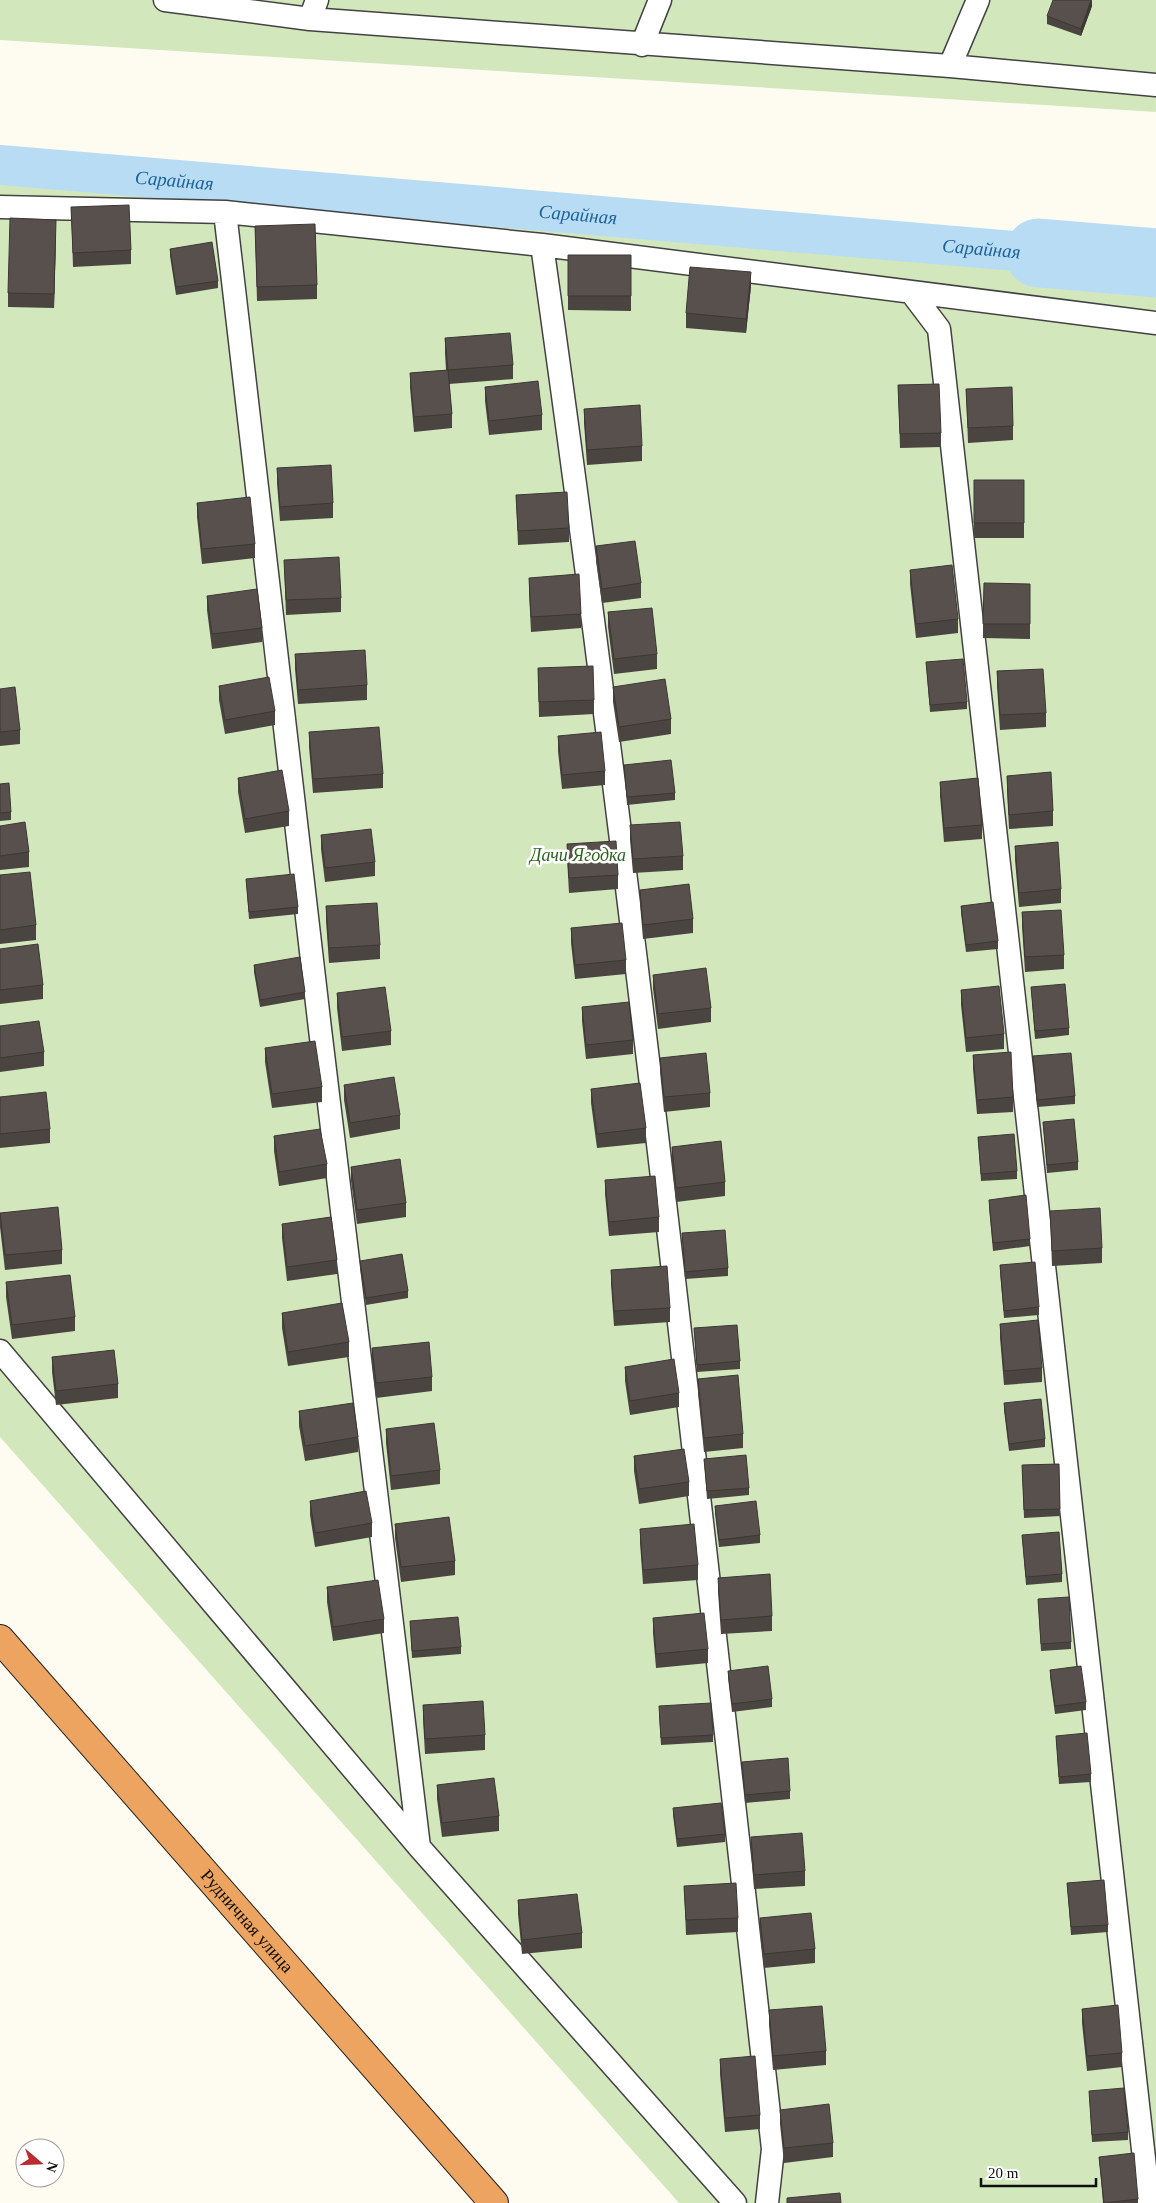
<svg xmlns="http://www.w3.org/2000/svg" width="1156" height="2203" viewBox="0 0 1156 2203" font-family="'Times New Roman',serif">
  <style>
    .green { fill: #d2e8bc }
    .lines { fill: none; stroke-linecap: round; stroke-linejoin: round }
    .canal { stroke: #b8dcf3; stroke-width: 40 }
    .river { stroke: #b8dcf3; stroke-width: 69 }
    .lane-casing { stroke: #424242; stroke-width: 25 }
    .highway-casing { stroke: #202020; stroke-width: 30 }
    .lane { stroke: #fff; stroke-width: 22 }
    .highway { stroke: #eda461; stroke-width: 28 }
    .wall { fill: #4b4541 }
    .shaded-wall { fill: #3d3835 }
    .building { fill: #57504c; stroke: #3d3835 }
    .labels { text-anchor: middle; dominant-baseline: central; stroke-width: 5; stroke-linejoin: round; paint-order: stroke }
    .park-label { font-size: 18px; font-style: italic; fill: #2e6422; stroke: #fff }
    .street-label { font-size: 18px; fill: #0f0f0f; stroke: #fff }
    .water-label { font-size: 19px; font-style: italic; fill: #1d629b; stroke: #fff }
  </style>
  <rect width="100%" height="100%" fill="#fefcf1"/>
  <!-- green -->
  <path class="green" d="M0 0H1156V112L0 40Z
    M0 168 1156 273V2203H679L0 1437Z"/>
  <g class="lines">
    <!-- canal -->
    <path class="canal" id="s1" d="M0 165 1039 253"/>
    <!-- river -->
    <path class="river" d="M1039 253 1156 263"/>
    <!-- lane casing -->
    <g class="lane-casing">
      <path id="lane" d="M165 0 310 19 950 66 1156 85
        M310 19 317 0
        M642 45 660 0
        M950 66 978 0
        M0 207 225 212 542 245 1156 323
        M225 212 320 1029 419 1847
        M542 245C632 878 701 1514 773 2149L767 2203
        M911 292 939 329 1149 2203
        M0 1351 419 1847 735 2203"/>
    </g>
    <!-- highway casing -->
    <g class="highway-casing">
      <g id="highway">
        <path id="s2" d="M0 1639 494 2203"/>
      </g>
    </g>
    <!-- lane -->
    <use href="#lane" class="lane"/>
    <!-- highway -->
    <use href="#highway" class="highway"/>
  </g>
  <!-- wall -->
  <path class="wall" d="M1092 0V6L1081 36 1047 24V16Z
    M71 207 131 250V264L73 267Z
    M255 226 317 285V299L257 301Z
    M56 234 54 308 8 307V293Z
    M170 249 218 281V288L176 295 170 256Z
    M568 255H631V311L568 310Z
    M751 286 746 333 686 328V313Z
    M445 338 513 365V379L449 384 452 414V428L414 432 410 388V373L446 370 445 353Z
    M898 385 941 433V447L900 448Z
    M485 387 542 415V430L489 435 485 401Z
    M966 389 1013 426V440L968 443Z
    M584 409 642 446V461L587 465 584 423Z
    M277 468 333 503V518L280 521 277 483Z
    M974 480H1024V538H974Z
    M516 495 569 528V542L518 545Z
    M197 503 255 544V558L202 564 197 517Z
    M596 546 641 583V598L602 603 596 561Z
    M284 560 341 598V612L286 615Z
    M910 570 958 619V633L916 638 910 584Z
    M529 578 581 614V628L531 632 529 592Z
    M1030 584V639L983 638V624Z
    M207 596 262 628V642L212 649 207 610Z
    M608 612 657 654V669L614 674 608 627Z
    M295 654 367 685V700L298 704 295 669Z
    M926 662 967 702V709L930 712Z
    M538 668 594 700V714L539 717Z
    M997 671 1046 713V727L1000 730 997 686Z
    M219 686 275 711V725L225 734 219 700Z
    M613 687 671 719V734L619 742 613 702Z
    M0 689 20 730V744L0 746Z
    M309 732 383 774V788L313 793 309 747Z
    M558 736 605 771V785L562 789 558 751Z
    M624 765 675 793V800L627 805Z
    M1007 776 1053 811V826L1009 829 1007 790Z
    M238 778 289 811V826L245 833 238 792Z
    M940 782 982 825V839L944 842 940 796Z
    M0 784 11 812V820L0 821Z
    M630 825 683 856V870L633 873 630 840Z
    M0 826 29 852V867L0 870Z
    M321 835 375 862V876L325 882 321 849Z
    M567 844 618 875V889L569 893 567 858Z
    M1015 846 1061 889V903L1019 907 1015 860Z
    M0 875 36 925V940L0 944Z
    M246 879 298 907V914L249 919Z
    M640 890 693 919V933L643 939 640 904Z
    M326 906 380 945V959L329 963 326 921Z
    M961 906 998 941V949L966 952 961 913Z
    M1022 912 1064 955V969L1025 972 1022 926Z
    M571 928 626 960V974L575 979 571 943Z
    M0 949 43 985V999L0 1004Z
    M254 965 305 992V999L260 1007 254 972Z
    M653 975 711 1008V1022L658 1029 653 989Z
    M1031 987 1069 1028V1035L1035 1039Z
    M961 990 1004 1034V1049L966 1052 961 1005Z
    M337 993 391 1031V1045L342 1051 337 1008Z
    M582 1007 633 1040V1054L586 1059 582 1021Z
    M0 1026 44 1052V1066L0 1072Z
    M265 1048 322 1087V1102L272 1108 265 1062Z
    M973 1055 1013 1097V1112L977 1114 973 1069Z
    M1033 1056 1075 1096V1104L1037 1107Z
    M660 1058 710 1093V1107L664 1112 660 1072Z
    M344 1085 400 1115V1129L350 1138 344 1100Z
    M591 1089 646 1128V1143L597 1148 591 1103Z
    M0 1097 50 1129V1143L0 1148Z
    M1043 1122 1078 1162V1170L1047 1173Z
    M274 1136 327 1164V1178L279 1186 274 1151Z
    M978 1137 1017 1171V1179L981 1181Z
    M672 1147 725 1182V1196L676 1202 672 1162Z
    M351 1167 406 1203V1217L357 1224 351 1181Z
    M605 1180 659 1217V1232L609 1236 605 1194Z
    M989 1200 1030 1239V1246L993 1251 989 1207Z
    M1050 1211 1102 1248V1263L1052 1266Z
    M0 1213 62 1250V1264L5 1270 0 1227Z
    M282 1224 337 1260V1274L287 1281 282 1238Z
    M682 1233 728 1268V1276L685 1279Z
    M360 1261 408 1291V1298L366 1305 360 1268Z
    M1000 1265 1039 1307V1315L1004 1318 1000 1272Z
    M611 1270 670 1308V1322L614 1326 611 1284Z
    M6 1282 75 1317V1331L12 1339 6 1297Z
    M282 1313 349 1342V1357L288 1366 282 1328Z
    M1000 1324 1042 1368V1382L1004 1385 1000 1338Z
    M694 1328 740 1361V1369L697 1372Z
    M372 1348 432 1377V1391L376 1398 372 1363Z
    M52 1357 118 1384V1398L56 1405 52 1372Z
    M625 1367 679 1393V1407L630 1415 625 1381Z
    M698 1379 743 1434V1448L704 1452 698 1393Z
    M1004 1403 1045 1439V1447L1009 1451 1004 1410Z
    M299 1411 358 1437V1452L305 1461 299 1426Z
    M386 1429 440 1470V1484L391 1490 386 1443Z
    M634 1456 689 1482V1496L639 1504 634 1471Z
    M704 1459 749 1488V1495L707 1499Z
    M1059 1464 1060 1516 1024 1518 1022 1465Z
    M310 1501 372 1523V1537L315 1547 310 1515Z
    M715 1506 760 1535V1543L719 1547 715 1513Z
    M395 1524 455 1561V1575L401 1582 395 1538Z
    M640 1529 698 1565V1580L643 1584 640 1543Z
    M1022 1535 1062 1574V1582L1026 1585Z
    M718 1578 772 1616V1631L721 1634 718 1592Z
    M327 1587 384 1619V1633L333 1641 327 1602Z
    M1038 1599 1071 1642V1649L1041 1651Z
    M653 1618 708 1649V1663L656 1668 653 1633Z
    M410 1621 461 1647V1654L412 1658Z
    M1050 1670 1086 1702V1710L1055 1714 1050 1677Z
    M728 1671 772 1699V1707L732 1712 728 1678Z
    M423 1705 485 1735V1750L425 1754 423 1719Z
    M659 1714 713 1735V1742L661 1745Z
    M1056 1736 1091 1774V1782L1059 1784Z
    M742 1762 790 1791V1799L745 1803Z
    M437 1785 499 1816V1831L442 1837 437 1799Z
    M673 1808 725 1834V1842L677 1847 673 1815Z
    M751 1837 805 1871V1886L754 1889 751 1851Z
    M1067 1883 1108 1925V1932L1071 1935Z
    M684 1886 738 1918V1932L686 1935Z
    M518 1900 582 1933V1948L522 1954 518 1914Z
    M760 1918 815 1949V1963L764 1968 760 1932Z
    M1082 2009 1122 2053V2067L1087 2071 1082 2023Z
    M769 2010 826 2051V2065L773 2070 769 2025Z
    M720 2059 760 2115V2129L725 2132 720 2074Z
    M1089 2091 1128 2132V2140L1092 2142Z
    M780 2110 833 2143V2157L784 2163 780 2124Z
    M1099 2157 1138 2199V2203H1103Z"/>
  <!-- shaded-wall -->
  <path class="shaded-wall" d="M1091 0 1092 6 1081 36V29Z
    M56 220V234L54 308V294Z
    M751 272V286L746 333V319Z"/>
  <!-- building -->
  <path class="building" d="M1053 0H1091L1081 29 1047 16Z
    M129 205 131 250 73 253 71 207Z
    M10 218 56 220 54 294 8 293Z
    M315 224 317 285 257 287 255 226Z
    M212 242 218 281 176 287 170 249Z
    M568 255H631V296H568Z
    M690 267 751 272 746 319 686 313Z
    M510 333 513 365 448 370 445 338Z
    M448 370 452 414 414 417 410 373Z
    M538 381 542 415 489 421 485 387Z
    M939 384 941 433 900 434 898 385Z
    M1012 387 1013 426 968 428 966 389Z
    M640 405 642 446 587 450 584 409Z
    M331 465 333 503 280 507 277 468Z
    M974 480H1024V523H974Z
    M567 492 569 528 518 531 516 495Z
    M250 497 255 544 202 549 197 503Z
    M635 541 641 583 602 589 596 546Z
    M339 557 341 598 286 600 284 560Z
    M952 565 958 619 916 624 910 570Z
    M579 574 581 614 531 617 529 578Z
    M984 583 1030 584V624H983Z
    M257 589 262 628 212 634 207 596Z
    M652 608 657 654 614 659 608 612Z
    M365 650 367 685 298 690 295 654Z
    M963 659 967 702 930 705 926 662Z
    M593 666 594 700 539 702 538 668Z
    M1043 669 1046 713 1000 715 997 671Z
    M269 677 275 711 225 720 219 686Z
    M665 679 671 719 619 727 613 687Z
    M15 687 20 730 0 732V689Z
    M379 727 383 774 313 779 309 732Z
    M601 732 605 771 562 775 558 736Z
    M671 760 675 793 627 797 624 765Z
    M282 770 289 811 245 819 238 778Z
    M1051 772 1053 811 1009 815 1007 776Z
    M978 778 982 825 944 828 940 782Z
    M9 783 11 812 0 813V784Z
    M25 822 29 852 0 856V826Z
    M680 822 683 856 633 859 630 825Z
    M371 829 375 862 325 868 321 835Z
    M616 841 618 875 569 878 567 844Z
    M1058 842 1061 889 1019 893 1015 846Z
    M30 872 36 925 0 930V875Z
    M294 874 298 907 249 912 246 879Z
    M689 884 693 919 643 925 640 890Z
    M993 902 998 941 966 945 961 906Z
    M377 903 380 945 329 948 326 906Z
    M1061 910 1064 955 1025 957 1022 912Z
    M622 923 626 960 575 965 571 928Z
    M38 944 43 985 0 990V949Z
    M300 957 305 992 260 1000 254 965Z
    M706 968 711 1008 658 1014 653 975Z
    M1065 984 1069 1028 1035 1031 1031 987Z
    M999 986 1004 1034 966 1038 961 990Z
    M385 987 391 1031 342 1037 337 993Z
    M629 1002 633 1040 586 1045 582 1007Z
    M39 1021 44 1052 0 1058V1026Z
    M315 1041 322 1087 272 1094 265 1048Z
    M1011 1052 1013 1097 977 1100 973 1055Z
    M706 1053 710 1093 664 1097 660 1058Z
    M1071 1053 1075 1096 1037 1100 1033 1056Z
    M394 1077 400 1115 350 1123 344 1085Z
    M640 1083 646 1128 597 1134 591 1089Z
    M46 1092 50 1129 0 1134V1097Z
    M1074 1119 1078 1162 1047 1165 1043 1122Z
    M320 1129 327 1164 279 1172 274 1136Z
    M1014 1134 1017 1171 981 1174 978 1137Z
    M721 1141 725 1182 676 1188 672 1147Z
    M400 1159 406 1203 357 1210 351 1167Z
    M655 1176 659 1217 609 1222 605 1180Z
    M1026 1195 1030 1239 993 1243 989 1200Z
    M58 1207 62 1250 5 1255 0 1213Z
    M1100 1208 1102 1248 1052 1251 1050 1211Z
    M331 1217 337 1260 287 1267 282 1224Z
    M725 1230 728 1268 685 1272 682 1233Z
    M402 1254 408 1291 366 1298 360 1261Z
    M1035 1262 1039 1307 1004 1311 1000 1265Z
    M667 1266 670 1308 614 1311 611 1270Z
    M70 1275 75 1317 12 1325 6 1282Z
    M342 1303 349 1342 288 1352 282 1313Z
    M1038 1320 1042 1368 1004 1371 1000 1324Z
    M737 1325 740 1361 697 1365 694 1328Z
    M429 1342 432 1377 376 1383 372 1348Z
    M114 1350 118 1384 56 1391 52 1357Z
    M674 1359 679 1393 630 1401 625 1367Z
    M738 1375 743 1434 704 1438 698 1379Z
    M1041 1399 1045 1439 1009 1444 1004 1403Z
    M353 1403 358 1437 305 1446 299 1411Z
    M434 1423 440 1470 391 1476 386 1429Z
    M684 1449 689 1482 639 1489 634 1456Z
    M746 1455 749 1488 707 1491 704 1459Z
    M1059 1464 1060 1509 1024 1510 1022 1465Z
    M366 1491 372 1523 315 1533 310 1501Z
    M756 1501 760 1535 719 1540 715 1506Z
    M449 1517 455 1561 401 1567 395 1524Z
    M694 1524 698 1565 643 1570 640 1529Z
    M1059 1532 1062 1574 1026 1577 1022 1535Z
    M770 1574 772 1616 721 1620 718 1578Z
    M378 1580 384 1619 333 1627 327 1587Z
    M1069 1597 1071 1642 1041 1644 1038 1599Z
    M704 1613 708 1649 656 1654 653 1618Z
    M458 1617 461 1647 412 1651 410 1621Z
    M768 1666 772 1699 732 1704 728 1671Z
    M1081 1666 1086 1702 1055 1706 1050 1670Z
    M483 1701 485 1735 425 1739 423 1705Z
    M711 1703 713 1735 661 1738 659 1706Z
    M1087 1733 1091 1774 1059 1777 1056 1736Z
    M788 1758 790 1791 745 1795 742 1762Z
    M494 1778 499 1816 442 1823 437 1785Z
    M721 1803 725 1834 677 1839 673 1808Z
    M802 1833 805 1871 754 1875 751 1837Z
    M1104 1880 1108 1925 1071 1927 1067 1883Z
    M736 1883 738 1918 686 1920 684 1886Z
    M577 1894 582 1933 522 1940 518 1900Z
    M811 1913 815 1949 764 1954 760 1918Z
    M1118 2005 1122 2053 1087 2056 1082 2009Z
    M822 2006 826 2051 773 2056 769 2010Z
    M755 2056 760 2115 725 2118 720 2059Z
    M1124 2088 1128 2132 1092 2135 1089 2091Z
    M829 2104 833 2143 784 2148 780 2110Z
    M1134 2153 1138 2199 1104 2203 1099 2157Z
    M840 2193 841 2203H787V2198Z"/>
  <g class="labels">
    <!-- park labels -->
    <g class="park-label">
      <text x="578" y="855">Дачи Ягодка</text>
    </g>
    <!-- street labels -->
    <g class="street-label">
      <text stroke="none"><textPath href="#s2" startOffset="375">Рудничная улица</textPath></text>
    </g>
    <!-- water labels -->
    <g class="water-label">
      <text stroke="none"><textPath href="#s1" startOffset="175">Сарайная</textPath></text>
      <text stroke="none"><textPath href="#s1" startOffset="580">Сарайная</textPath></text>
      <text stroke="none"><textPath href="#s1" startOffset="985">Сарайная</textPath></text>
    </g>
  </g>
  <!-- north arrow -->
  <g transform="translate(40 2163) rotate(109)"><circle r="24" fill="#ffffff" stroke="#9f9f9f"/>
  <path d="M0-4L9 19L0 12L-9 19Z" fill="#b92d31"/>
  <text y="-8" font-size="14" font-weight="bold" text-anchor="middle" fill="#0f0f0f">N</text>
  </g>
  <!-- scale -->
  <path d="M981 2178v8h115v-8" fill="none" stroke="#0f0f0f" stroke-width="2.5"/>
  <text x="988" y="2178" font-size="15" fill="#0f0f0f" stroke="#ffffff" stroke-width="4" paint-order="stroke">20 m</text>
</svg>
